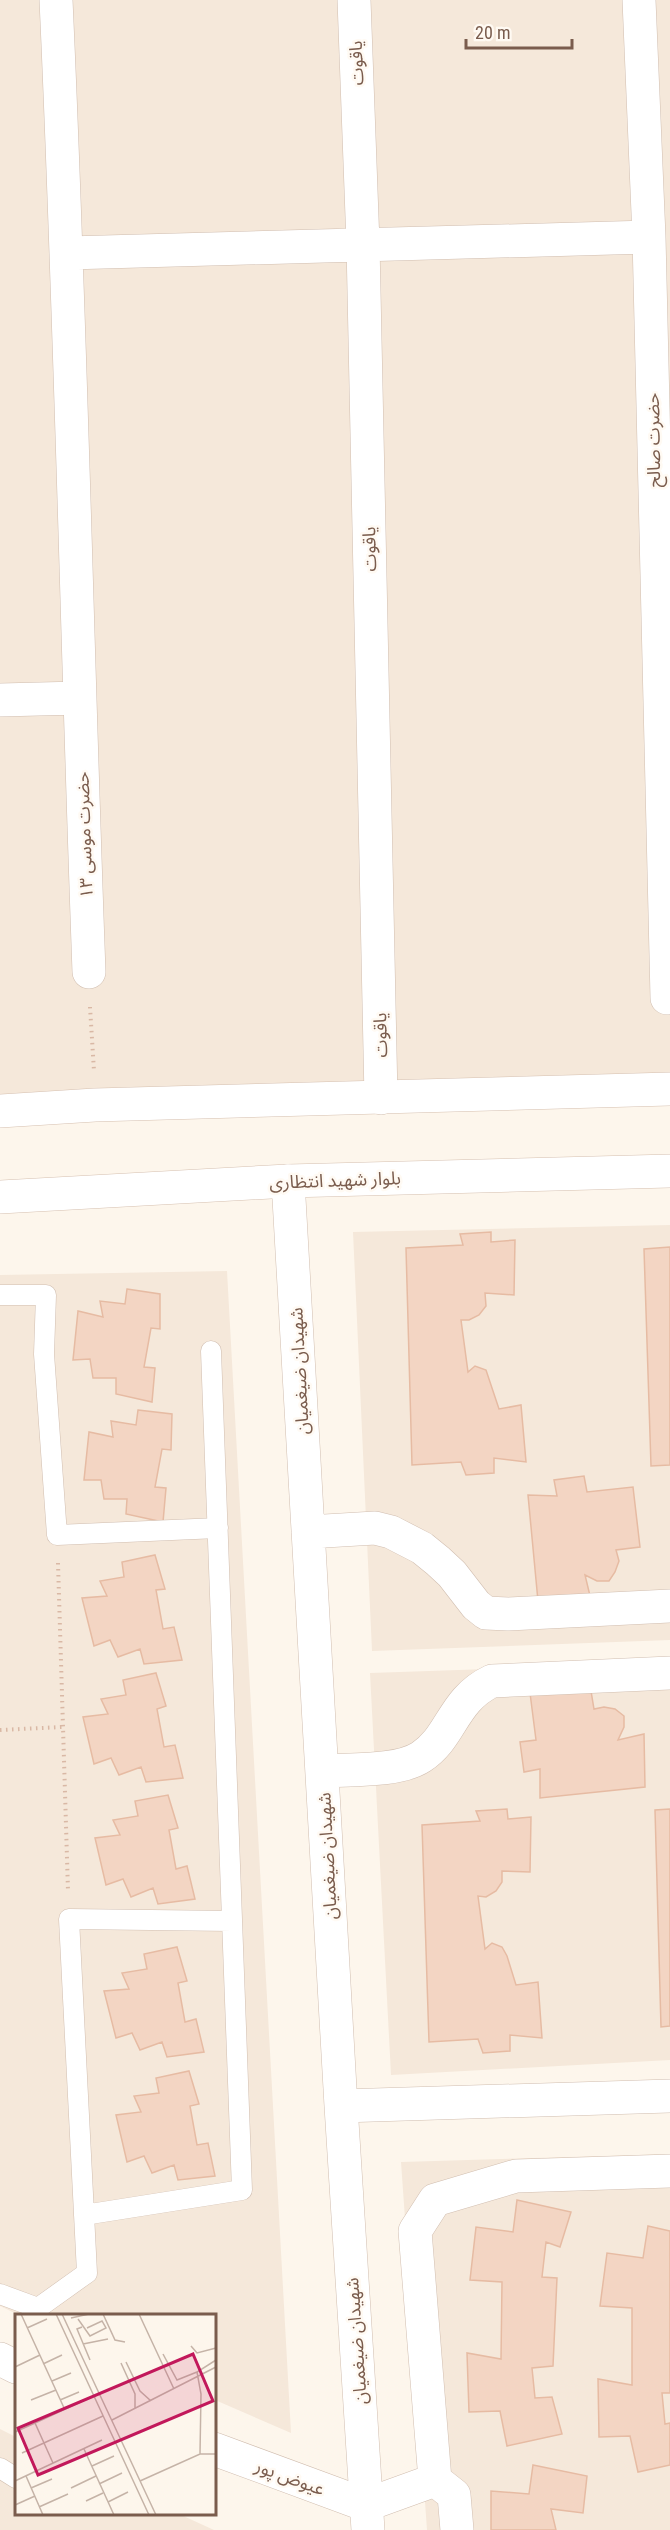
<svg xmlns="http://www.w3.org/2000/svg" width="670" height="2530" viewBox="0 0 670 2530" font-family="'Roboto Condensed','Noto Sans Arabic',sans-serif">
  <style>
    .residential { fill: #f5e8da }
    .building { fill: #f3d5c3; stroke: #e6bba3; stroke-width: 1.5 }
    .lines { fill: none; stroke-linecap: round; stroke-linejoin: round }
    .lane-casing { stroke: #d1beb0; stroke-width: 21 }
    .street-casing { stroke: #d1beb0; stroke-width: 34 }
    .secondary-casing { stroke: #d6c0b0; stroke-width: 34 }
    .path { stroke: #d9b8a5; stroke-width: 4; stroke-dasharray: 1.5 4.5; stroke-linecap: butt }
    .lane { stroke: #fff; stroke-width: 20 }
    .street { stroke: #fff; stroke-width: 33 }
    .secondary { stroke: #fff; stroke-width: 33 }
    .labels { text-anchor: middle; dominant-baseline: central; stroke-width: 5; stroke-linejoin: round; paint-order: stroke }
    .street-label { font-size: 18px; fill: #7a5c4d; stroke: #fffaf3 }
    .inset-road { fill: none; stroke: #c5b3a7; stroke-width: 1.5 }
    .view { fill: #c2185b; fill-opacity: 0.15; stroke: #c2185b; stroke-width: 3 }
    .inset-edge { fill: none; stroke: #7a5c4d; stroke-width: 3 }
  </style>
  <rect width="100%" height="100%" fill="#fdf6ec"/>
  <!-- residential -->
  <path class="residential" d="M0 0H670V1082L0 1108Z
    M670 1225V1640L372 1651 353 1232Z
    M227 1271 291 2433 215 2400 214 2316H21L0 2306V1275Z
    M670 1663V2060L391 2075 370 1673Z
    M670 2154V2530H427L401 2162Z
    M0 2429 16 2437V2514H179L214 2530H0Z"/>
  <!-- building -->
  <path class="building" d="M491 1232V1242L515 1240 514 1295 485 1293 486 1306 479 1315 469 1320H461L468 1372 475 1366 486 1370 499 1409 521 1405 526 1462 494 1458V1473L466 1475 461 1462 412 1465 406 1248 463 1245 460 1234Z
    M670 1247V1465L651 1466 644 1249Z
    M127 1289 160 1294V1329L151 1328 144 1367 155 1368 152 1402 116 1394V1378H93L90 1359 73 1360 78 1311 103 1317 100 1301 125 1304Z
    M138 1410 172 1414 171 1450 162 1449 155 1487 166 1488 163 1522 126 1514 127 1499H104L101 1480H84L89 1432 113 1437 111 1421 136 1425Z
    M584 1476 587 1492 633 1487 640 1547 616 1550 619 1561 615 1572 609 1581H597L585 1575 591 1600 538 1601 528 1495 557 1496 554 1480Z
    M155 1555 165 1589 156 1590 163 1629 174 1627 182 1660 144 1664 140 1649 118 1657 110 1640 94 1646 82 1598 107 1596 100 1581 124 1577 122 1562Z
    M156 1673 166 1706 157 1709 164 1747 175 1745 183 1778 146 1782 141 1767 119 1775 111 1758 94 1764 83 1717 108 1714 101 1699 126 1695 123 1680Z
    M590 1685 594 1709 604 1707 615 1709 624 1716V1727L618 1740 644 1734 645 1787 540 1798V1769L524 1772 520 1742 536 1740 530 1693Z
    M168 1795 178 1828 169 1830 176 1869 187 1866 195 1899 158 1904 153 1888 131 1897 123 1879 106 1885 95 1838 120 1835 113 1820 138 1816 135 1801Z
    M507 1809 508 1819 531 1817 530 1872 502 1871V1882L496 1891 486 1897 478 1896 485 1949 492 1943 502 1947 507 1956 516 1985 538 1982 542 2038 510 2035V2051L483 2053 478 2039 429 2042 422 1825 480 1821 476 1811Z
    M670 1809V2026L661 2027 655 1810Z
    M177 1947 187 1981 178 1983 185 2022 196 2019 204 2052 167 2057 162 2042 140 2050 132 2033 116 2038 104 1991 129 1989 122 1973 147 1969 144 1954Z
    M189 2071 199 2104 190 2106 197 2145 208 2143 215 2176 178 2180 174 2165 152 2173 144 2156 127 2162 116 2115 141 2112 134 2096 159 2093 156 2078Z
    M517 2200 571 2212 560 2247 546 2242 542 2277 557 2278 553 2366 532 2368 535 2398 552 2397 562 2434 507 2446 500 2411 469 2412 467 2353 501 2359 502 2282 470 2280 476 2227 513 2232Z
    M648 2226 670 2231V2393H662L665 2424 670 2423V2465L638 2472 630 2436 599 2437 598 2379 632 2385V2308L600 2306 607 2253 643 2258Z
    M533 2465 587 2476 583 2513 551 2509 556 2530H491V2491L529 2494Z"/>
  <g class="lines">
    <!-- lane casing -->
    <g class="lane-casing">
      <path id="lane" d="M0 1295H46L44 1354 57 1535 218 1528
        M84 2215 242 2190 211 1351
        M0 2294 38 2308 87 2273 69 1919 232 1921
        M0 2468 16 2478"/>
    </g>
    <!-- street casing -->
    <g class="street-casing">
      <path id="street" d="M56 0C71 324 77 648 89 972
        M354 0 363 244 381 1098
        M649 237 667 998
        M68 253 649 237 639 0
        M0 700 79 698
        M288 1181 341 2106 368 2530
        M308 1532 375 1528 391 1532 422 1548 438 1561 452 1574 476 1605 486 1613 508 1614 670 1606
        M322 1771C350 1769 398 1772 421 1757 452 1737 452 1700 492 1681L670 1673
        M341 2106 670 2096
        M0 2359 16 2367
        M214 2449 366 2505 435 2480 454 2495 457 2530
        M435 2480 415 2231 435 2200 516 2176 670 2171"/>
    </g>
    <!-- secondary casing -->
    <g class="secondary-casing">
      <path id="secondary" d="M0 1111 95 1105 670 1089
        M0 1197 288 1181 670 1171"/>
    </g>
    <!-- path -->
    <path class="path" d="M90 1007 94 1071
      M58 1563 68 1891
      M0 1730 62 1727"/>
    <!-- lane -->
    <use href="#lane" class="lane"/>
    <!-- street -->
    <use href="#street" class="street"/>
    <!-- secondary -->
    <use href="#secondary" class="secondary"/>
  </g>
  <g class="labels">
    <!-- street labels -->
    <g class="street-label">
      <text transform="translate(356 63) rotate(-92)">یاقوت</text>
      <text transform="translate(653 440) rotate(-91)">حضرت صالح</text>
      <text transform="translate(369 549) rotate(-91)">یاقوت</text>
      <text transform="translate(84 835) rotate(-92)">حضرت موسی ۱۳</text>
      <text transform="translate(380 1035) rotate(-91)">یاقوت</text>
      <text transform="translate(335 1180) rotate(-2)">بلوار شهید انتظاری</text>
      <text transform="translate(299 1371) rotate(-93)">شهیدان ضیغمیان</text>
      <text transform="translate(327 1856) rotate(-93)">شهیدان ضیغمیان</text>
      <text transform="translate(356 2341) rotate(-94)">شهیدان ضیغمیان</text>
      <text transform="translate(290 2477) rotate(20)">عیوض پور</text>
    </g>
  </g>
  <!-- overview -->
  <g transform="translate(15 2314)">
    <rect width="201" height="201" fill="#fdf6ec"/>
    <path class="inset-road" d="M6 0 50 96M41 0 134 201M47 0 141 201M88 0 100 26 110 28M124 0 159 75M56 4 74 0M63 5 75 22 91 14 87 7 72 14M67 13 62 15 75 46M12 14 32 5M68 30 93 25M176 32 182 39 201 34M148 40 162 66 182 58M111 48 125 77 136 87M106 49 120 80V95M28 50 47 41M0 53 25 41M37 67 56 59M16 86 41 76M45 86 64 78M97 106 201 53M20 109 72 85M0 118 20 109 38 149M69 135 99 201M7 139 88 102M185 140 186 80 182 58 201 46M77 152 99 142M11 162 28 201M0 167 87 126M125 167 185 140H201M84 170 107 159M16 174 37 165M56 174 81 162M71 187 88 179M93 188 113 178M0 191 20 182M24 193 53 180"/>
    <path class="view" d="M178 40 198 87 23 161 3 114Z"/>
    <rect width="201" height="201" class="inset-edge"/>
  </g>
  <!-- scale -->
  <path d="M466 39v9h106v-9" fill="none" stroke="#7a5c4d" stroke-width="3"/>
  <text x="475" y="39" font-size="18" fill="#7a5c4d" stroke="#fffaf3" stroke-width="4.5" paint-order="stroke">20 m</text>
</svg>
